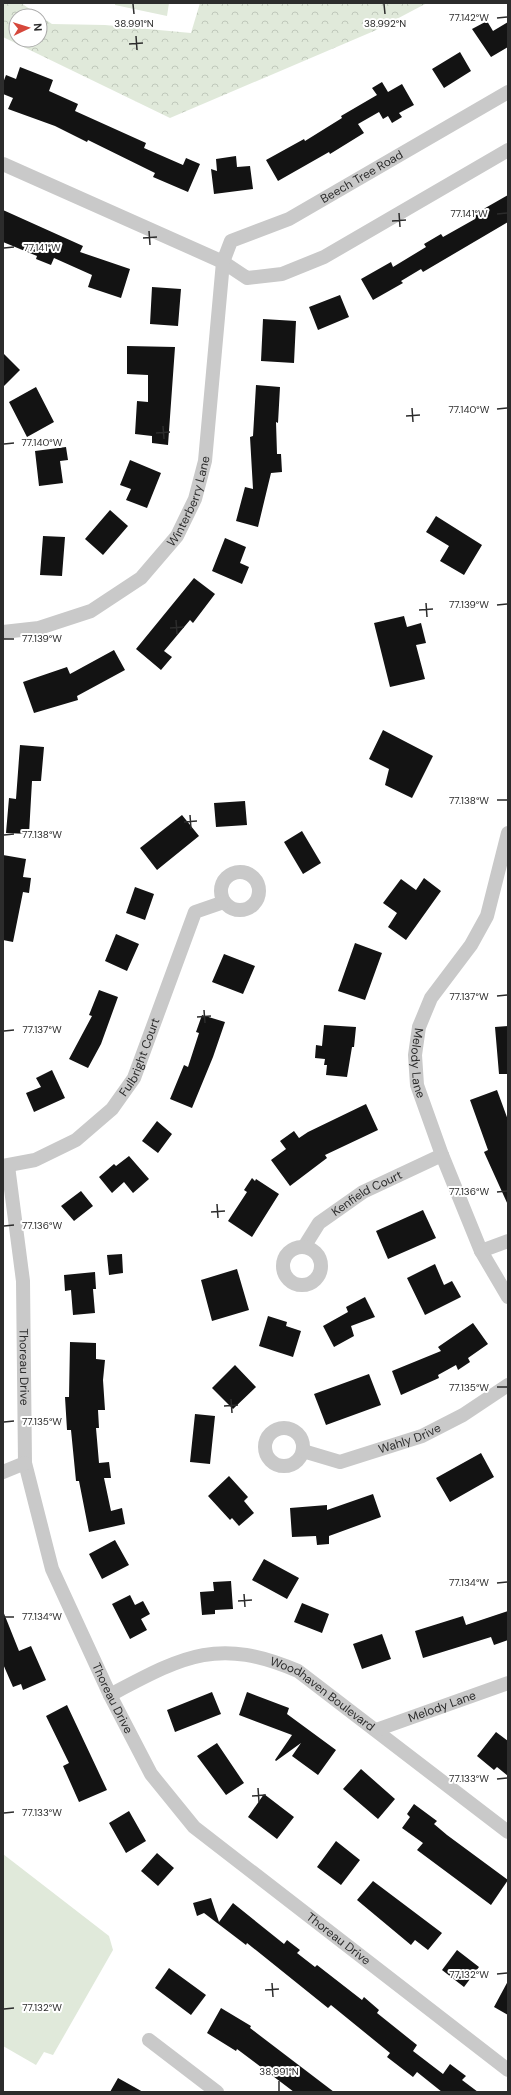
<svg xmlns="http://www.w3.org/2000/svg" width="511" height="2095" viewBox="0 0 511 2095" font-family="'DM Sans',sans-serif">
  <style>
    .forest { fill: url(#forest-crowns); fill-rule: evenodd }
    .pitch { fill: #e0e9da }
    .building { fill: #131313 }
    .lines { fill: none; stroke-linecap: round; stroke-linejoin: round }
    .minor { stroke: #c9c9c9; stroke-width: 14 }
    .ticks { fill: none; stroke: #2c2c2c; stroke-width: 1.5 }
    .labels { text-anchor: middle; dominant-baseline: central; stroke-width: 4; stroke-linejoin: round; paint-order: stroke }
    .street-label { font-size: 12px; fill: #2c2c2c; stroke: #fff }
    .ticks-label { font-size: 10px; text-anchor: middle; fill: #2c2c2c; stroke: #fff; stroke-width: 4; stroke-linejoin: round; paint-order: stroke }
  </style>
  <defs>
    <pattern id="forest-crowns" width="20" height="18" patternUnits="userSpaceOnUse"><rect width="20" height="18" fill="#e0e9da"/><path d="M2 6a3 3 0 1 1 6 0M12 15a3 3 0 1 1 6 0" fill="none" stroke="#c0c8bb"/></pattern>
  </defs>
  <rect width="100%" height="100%" fill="#fff"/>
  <!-- forest -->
  <path class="forest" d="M3 3H21L52 24 105 25 191 33 200 3H427L374 31 170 118 3 37ZM16 16H40V40H16Z"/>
  <!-- pitch -->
  <path class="pitch" d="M115 3H169L167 16 115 5Z
    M3 1854 109 1936 113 1950 53 2055 44 2052 36 2065 3 2046Z"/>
  <!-- building -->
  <path class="building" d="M487 21 493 31 508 22V47L491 57 472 29Z
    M460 52 471 71 444 88 432 69Z
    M20 67 53 80 49 91 78 104 75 111 146 143 144 148 183 165 186 158 200 164 188 192 153 177 155 173 88 140 87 142 55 126 8 109 13 98 3 94V83L6 75 16 79Z
    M382 82 388 92 402 84 414 105 399 113 402 117 392 123 388 116 383 119 379 112 358 124 364 133 330 154 329 152 278 181 266 160 304 139 305 141 342 118 341 116 377 95 372 88Z
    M236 156 237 167 250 166 253 189 214 194 211 169 217 171 216 159Z
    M508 195V222L423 272 421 269 401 281 403 283 373 300 361 279 391 262 393 267 426 247 424 244 441 234 443 237 475 219 473 215Z
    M3 210 83 246 80 252 130 269 121 298 88 287 92 275 54 258 51 265 36 259 37 256 3 242Z
    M152 287 181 289 178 326 150 324Z
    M340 295 349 317 318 330 309 307Z
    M263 319 296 321 294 363 261 361Z
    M127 346 175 347 168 445 152 443V436L135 434 137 401 148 402V375L127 374Z
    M3 353 20 370 3 387Z
    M256 385 280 387 278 423 276 422 277 454H281L282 472 271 473 258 527 236 521 245 487 253 489 250 437 253 436Z
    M36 387 54 422 27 437 9 402Z
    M66 447 68 460 60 461 63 483 39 486 35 451Z
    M130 460 161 473 147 508 126 500 131 489 120 485Z
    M110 510 128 526 103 555 85 539Z
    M436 516 482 545 464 575 440 561 449 546 426 532Z
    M43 536 65 537 62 576 40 575Z
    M225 538 246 547 240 563 249 567 242 584 212 571Z
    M194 578 215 594 193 623 190 620 164 651 172 657 161 670 136 649Z
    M404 616 407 627 421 623 426 643 416 645 425 679 390 687 374 623Z
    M114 650 125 670 77 696 78 700 34 713 23 682 67 667 70 674Z
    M383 730 433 756 412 798 385 785 389 769 369 759Z
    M20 745 44 747 41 781H32L29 834 6 833 9 798 16 799Z
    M245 801 247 825 216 827 214 803Z
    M182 815 199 836 157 870 140 848Z
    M302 831 321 863 303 874 284 842Z
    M3 855 26 859 23 877 31 878 29 893 23 892 13 942 3 940Z
    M424 878 441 891 406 940 388 927 397 913 383 903 401 879 416 890Z
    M135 887 154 894 145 920 126 913Z
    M116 934 139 944 127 971 105 961Z
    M355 943 382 953 365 1000 338 991Z
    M224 954 255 966 243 994 212 982Z
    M99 990 118 997 101 1044 88 1068 69 1059 92 1016 89 1015Z
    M202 1015 225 1022 213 1057 192 1108 170 1099 184 1065 188 1067 199 1033 196 1032Z
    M324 1025 356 1027 354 1047H352L347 1077 326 1075 327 1065H324L325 1059 315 1058 316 1045 322 1046Z
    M508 1026V1074H499L495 1027Z
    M52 1070 65 1098 34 1112 26 1093 41 1087 36 1078Z
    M497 1090 508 1120V1205L484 1152 488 1150 470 1100Z
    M366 1104 378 1130 325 1155 327 1158 290 1186 271 1160 286 1149 280 1141 294 1131 299 1138 308 1132Z
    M157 1121 172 1134 158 1153 142 1141Z
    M129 1156 149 1179 133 1193 124 1182 112 1193 99 1177 114 1164 116 1166Z
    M252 1178 255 1181 256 1179 279 1194 252 1237 228 1221 247 1192 244 1190Z
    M81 1191 93 1206 74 1221 61 1206Z
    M423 1210 436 1238 388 1259 376 1231Z
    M122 1254 123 1273 109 1275 107 1255Z
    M435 1264 444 1285 452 1281 461 1297 425 1315 407 1278Z
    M237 1269 249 1310 212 1321 201 1280Z
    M95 1272 96 1289H93L95 1313 73 1315 71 1290 65 1291 64 1275Z
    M365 1297 375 1317 351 1326 354 1336 334 1347 323 1326 348 1312 346 1307Z
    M268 1316 287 1322 286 1326 301 1331 293 1357 259 1346Z
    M473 1323 488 1344 468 1358 470 1362 458 1370 456 1365 438 1375 439 1378 401 1395 392 1371 441 1351 438 1347Z
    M70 1342 96 1343V1359L105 1360 103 1380 105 1410H98L99 1428H96L99 1463 109 1462 111 1478H104L111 1511 122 1508 125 1524 89 1532 79 1481H76L71 1430H67L65 1397H69Z
    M235 1365 256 1387 233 1409 212 1388Z
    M369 1374 381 1405 326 1425 314 1394Z
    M195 1414 215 1416 210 1464 190 1462Z
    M481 1453 494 1477 450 1502 436 1478Z
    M229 1476 248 1497 244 1501 254 1513 239 1526 232 1518 230 1520 208 1496Z
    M373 1494 381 1517 329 1536V1544L317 1545 316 1536 292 1537 290 1508 327 1505V1510Z
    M115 1540 129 1565 102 1579 89 1554Z
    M264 1559 299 1578 287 1599 252 1580Z
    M231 1581 233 1609 215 1610V1614L202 1615 200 1592 214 1591 213 1582Z
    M130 1595 135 1605 143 1601 150 1614 141 1619 147 1630 130 1639 112 1604Z
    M302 1603 329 1614 322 1633 294 1622Z
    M3 1611 19 1651 31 1646 46 1680 23 1690 21 1684 13 1687 3 1664Z
    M508 1611V1640L494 1645 491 1637 423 1658 415 1631 463 1616 466 1625Z
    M382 1634 391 1659 362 1669 353 1644Z
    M212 1692 221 1714 175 1732 167 1710Z
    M247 1692 289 1708 287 1714 336 1750 318 1775 292 1756 301 1743 276 1761 275 1760 292 1735 239 1715Z
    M67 1705 107 1790 79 1802 63 1766 69 1763 46 1716Z
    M496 1732 508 1741V1776L497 1767 494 1770 477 1756Z
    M217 1743 244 1783 226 1795 197 1756Z
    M361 1769 395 1799 378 1819 343 1789Z
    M264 1794 294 1817 277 1839 248 1817Z
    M414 1804 437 1821 434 1824 447 1835 508 1880 491 1905 417 1850 423 1843 402 1828 410 1817 407 1814Z
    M129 1811 146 1841 126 1853 109 1823Z
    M336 1841 360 1860 341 1885 317 1867Z
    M157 1853 174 1868 158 1886 141 1871Z
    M373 1881 442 1933 428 1950 415 1940 411 1945 357 1900Z
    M211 1898 219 1922 233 1903 284 1944 287 1940 300 1950 297 1953 315 1967 317 1965 362 2000 364 1997 379 2010 377 2013 417 2045 413 2051 443 2074 450 2064 466 2076 462 2080 478 2092H442L417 2072 413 2077 387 2057 390 2053 331 2005 328 2008 247 1943 246 1945 204 1913 197 1916 193 1903Z
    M457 1950 479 1967 464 1987 442 1970Z
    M169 1968 206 1995 191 2015 155 1988Z
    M508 1981V2015L494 2007Z
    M221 2008 251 2026 250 2028 334 2092H294L237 2049 236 2051 207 2033Z
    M118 2078 143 2092H110Z"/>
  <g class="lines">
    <!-- minor -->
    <g class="minor">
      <path d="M3 164 223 262 247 278 282 274 324 257 508 150"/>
      <path id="s1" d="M3 632 39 628 91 611 141 578 177 536 195 499 205 461 223 262 231 241 289 219 508 92"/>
      <path id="s2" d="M508 833 487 916 471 945 431 998 419 1027 415 1055 417 1085 442 1155 481 1251 508 1297"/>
      <circle cx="240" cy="891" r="19"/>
      <path id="s3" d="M3 1166 35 1160 76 1140 112 1109 134 1078 195 912 224 902"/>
      <path id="s4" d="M8 1166 23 1281 25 1463 52 1569 110 1695 151 1774 194 1827 508 2070"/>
      <path id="s5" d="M304 1247 319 1223 363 1192 442 1155"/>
      <circle cx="302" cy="1266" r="19"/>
      <path d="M481 1251 508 1241"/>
      <circle cx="284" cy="1447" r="19"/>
      <path id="s6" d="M303 1451 340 1462 422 1436 463 1415 508 1385"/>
      <path d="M3 1472 25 1463"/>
      <path id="s7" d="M110 1695C182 1657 217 1636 298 1671L508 1832"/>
      <path id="s8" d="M376 1730 508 1683"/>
      <path d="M149 2040 217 2092"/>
    </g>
  </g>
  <!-- ticks -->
  <path class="ticks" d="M133 4 134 14M384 4 385 14M497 18 507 17M136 36 137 50M129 44 143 43M399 213 400 227M497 214 507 213M392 221 406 220M149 231 150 245M143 238 157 237M4 248 14 247M412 408 413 422M497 409 507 408M406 416 420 415M163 426 164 439M156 433 170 432M4 444 14 443M426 603 427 617M497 605 507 604M419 610 433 609M176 620 177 634M170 628 184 627M4 639H14M497 800H507M190 815 191 829M184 822 197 821M4 835 14 834M497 996 507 995M204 1010 205 1023M197 1017 211 1016M4 1031 14 1030M497 1192 507 1191M217 1204 218 1218M211 1212 225 1211M4 1226 14 1225M497 1387H507M231 1399 232 1413M224 1406 238 1405M4 1422 14 1421M497 1583 507 1582M244 1594 245 1607M238 1601 252 1600M4 1617H14M497 1779 507 1778M258 1788 259 1802M252 1796 266 1795M4 1813 14 1812M497 1974 507 1973M272 1983 273 1997M265 1990 279 1989M4 2009 14 2008M279 2081V2091"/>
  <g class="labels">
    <!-- street labels -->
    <g class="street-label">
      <text stroke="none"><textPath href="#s1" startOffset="655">Beech Tree Road</textPath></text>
      <text stroke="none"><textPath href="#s1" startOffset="243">Winterberry Lane</textPath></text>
      <text stroke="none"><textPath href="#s3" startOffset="185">Fulbright Court</textPath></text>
      <text stroke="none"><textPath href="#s2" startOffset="253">Melody Lane</textPath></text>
      <text stroke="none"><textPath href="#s5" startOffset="85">Kenfield Court</textPath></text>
      <text stroke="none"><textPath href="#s4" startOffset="202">Thoreau Drive</textPath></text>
      <text stroke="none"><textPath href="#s6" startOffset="112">Wahly Drive</textPath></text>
      <text stroke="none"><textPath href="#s7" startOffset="232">Woodhaven Boulevard</textPath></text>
      <text stroke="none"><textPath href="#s4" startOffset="550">Thoreau Drive</textPath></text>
      <text stroke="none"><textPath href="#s8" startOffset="70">Melody Lane</textPath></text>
      <text stroke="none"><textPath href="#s4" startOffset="886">Thoreau Drive</textPath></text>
    </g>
  </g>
  <g class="ticks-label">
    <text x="469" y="21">77.142°W</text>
    <text x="134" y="27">38.991°N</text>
    <text x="385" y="27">38.992°N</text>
    <text x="469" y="217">77.141°W</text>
    <text x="42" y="251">77.141°W</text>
    <text x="469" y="413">77.140°W</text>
    <text x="42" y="446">77.140°W</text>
    <text x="469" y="608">77.139°W</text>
    <text x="42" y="642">77.139°W</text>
    <text x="469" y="804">77.138°W</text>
    <text x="42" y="838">77.138°W</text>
    <text x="469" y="1000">77.137°W</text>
    <text x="42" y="1033">77.137°W</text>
    <text x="469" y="1195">77.136°W</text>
    <text x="42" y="1229">77.136°W</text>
    <text x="469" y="1391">77.135°W</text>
    <text x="42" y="1425">77.135°W</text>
    <text x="469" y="1586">77.134°W</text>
    <text x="42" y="1620">77.134°W</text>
    <text x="469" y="1782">77.133°W</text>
    <text x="42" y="1816">77.133°W</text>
    <text x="469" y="1978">77.132°W</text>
    <text x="42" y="2011">77.132°W</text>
    <text x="279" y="2075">38.991°N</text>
  </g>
  <!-- border -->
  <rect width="511" height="2095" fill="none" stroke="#2c2c2c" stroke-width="8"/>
  <!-- north arrow -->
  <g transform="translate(28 28) rotate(86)"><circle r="19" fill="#ffffff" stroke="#ababab"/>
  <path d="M0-3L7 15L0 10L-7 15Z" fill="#d6473b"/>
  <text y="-6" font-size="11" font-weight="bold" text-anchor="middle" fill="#2c2c2c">N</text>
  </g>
</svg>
